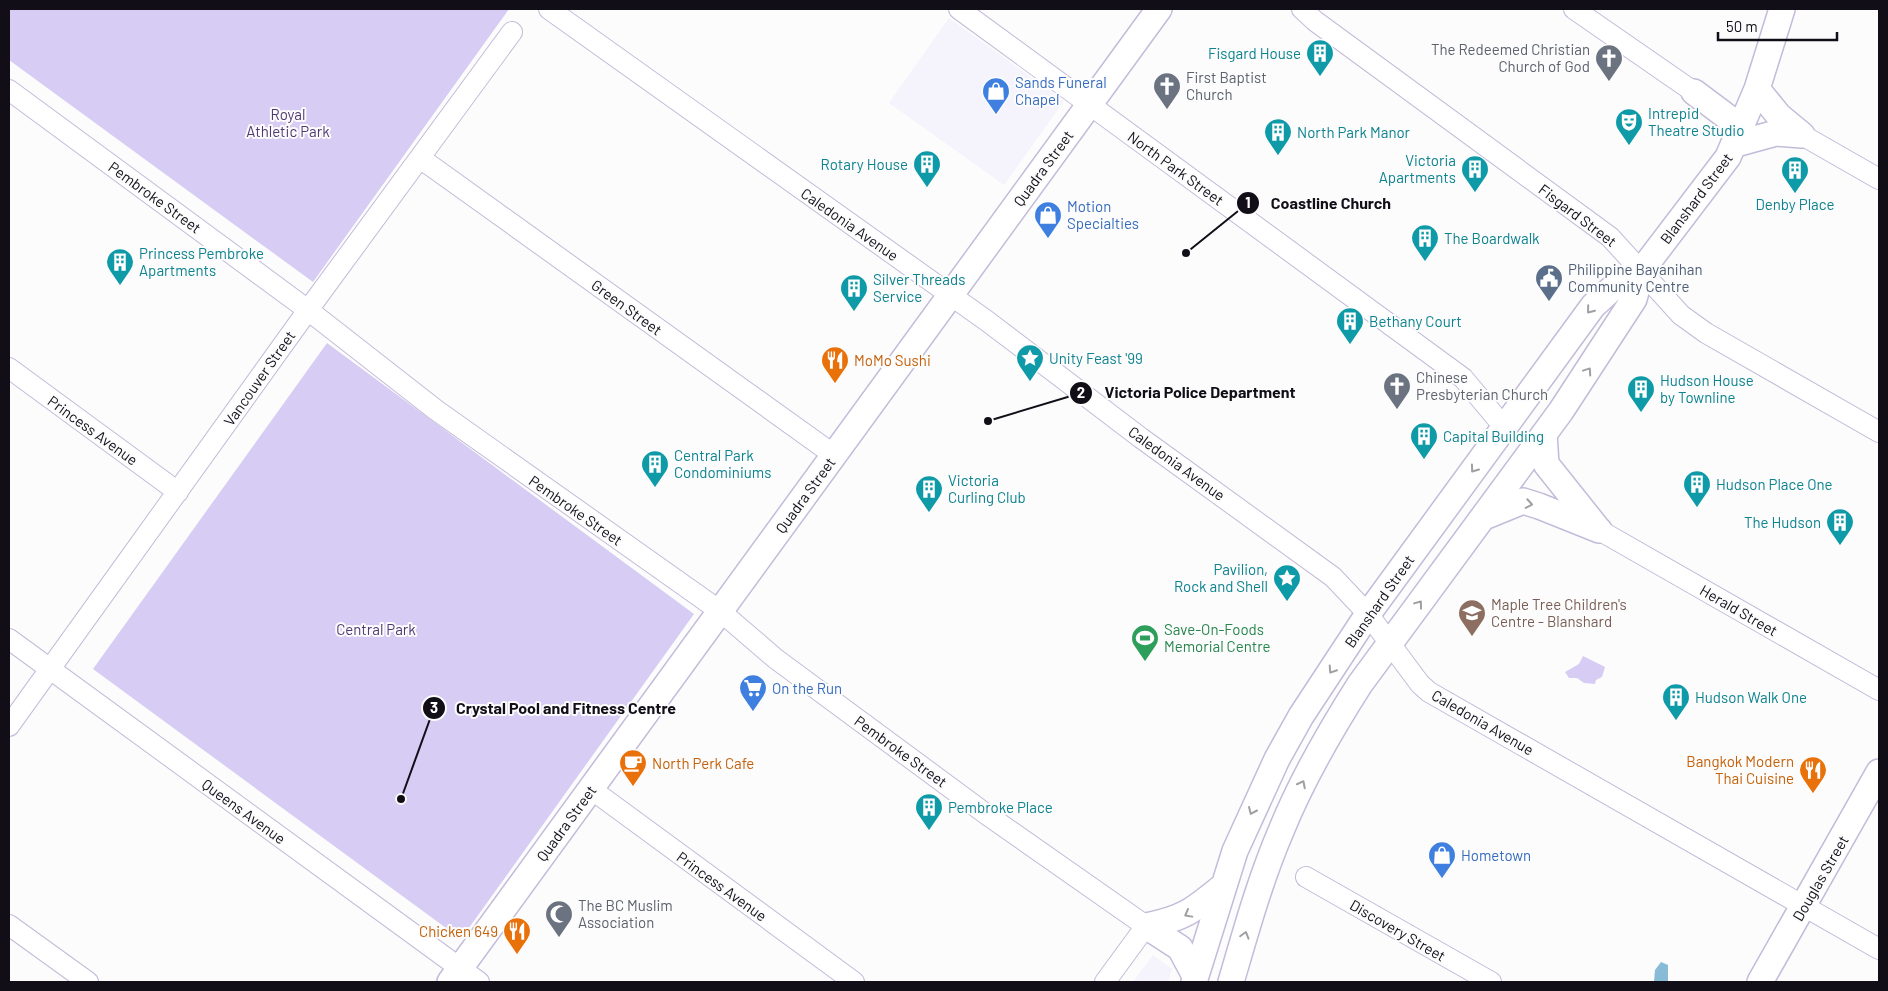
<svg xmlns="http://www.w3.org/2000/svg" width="1888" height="991" viewBox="0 0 1888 991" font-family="Barlow,sans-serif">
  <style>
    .built { fill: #f5f3fb }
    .green { fill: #d7ccf4 }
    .water { fill: #88bbd5 }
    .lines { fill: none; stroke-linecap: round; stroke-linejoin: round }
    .minor-casing { stroke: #c3bbd9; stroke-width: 22 }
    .major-casing { stroke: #c3bbd9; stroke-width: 28 }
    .minor { stroke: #fff; stroke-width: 20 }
    .major { stroke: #fff; stroke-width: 25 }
    .oneway { stroke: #a09fa3 }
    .labels { text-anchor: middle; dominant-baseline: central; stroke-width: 4; stroke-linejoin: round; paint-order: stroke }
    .worship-label { font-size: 15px; fill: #5b616d; stroke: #fcfcfc; text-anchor: start }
    .culture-label { font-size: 15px; fill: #0d838f; stroke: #fcfcfc; text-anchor: start }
    .shop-label { font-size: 15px; fill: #366cbe; stroke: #fcfcfc; text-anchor: start }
    .park-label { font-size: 15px; fill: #4e3a73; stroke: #fcfcfc }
    .street-label { font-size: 15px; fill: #110e18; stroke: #fcfcfc }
    .service-label { font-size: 15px; fill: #4e5e75; stroke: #fcfcfc; text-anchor: start }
    .food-label { font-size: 15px; fill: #c56008; stroke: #fcfcfc; text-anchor: start }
    .education-label { font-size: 15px; fill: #785e54; stroke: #fcfcfc; text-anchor: start }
    .leisure-label { font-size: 15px; fill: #27864d; stroke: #fcfcfc; text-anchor: start }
    .leader { fill: none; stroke: #110e18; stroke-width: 2 }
    .callout-dot { fill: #110e18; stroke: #fcfcfc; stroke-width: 2 }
    .mark-label { font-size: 15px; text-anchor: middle; font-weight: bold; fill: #fff }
    .callout-label { font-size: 16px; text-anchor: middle; font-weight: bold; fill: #110e18; stroke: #fcfcfc; stroke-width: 4; stroke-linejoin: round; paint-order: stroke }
  </style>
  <rect width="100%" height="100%" fill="#fcfcfc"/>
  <!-- built -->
  <path class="built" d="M949 18 1064 101 1004 185 889 103Z
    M1153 955 1172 969 1168 982H1133Z"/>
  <!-- green -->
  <path class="green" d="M9 9H509L313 282 9 60Z
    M327 343 694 614 461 939 93 669Z
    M1583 656 1605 667 1602 677 1596 680 1595 684 1584 683 1577 678H1569L1565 672 1579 664Z"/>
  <!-- water -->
  <path class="water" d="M1661 962 1668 965V982H1654L1655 970Z"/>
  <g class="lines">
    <!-- minor casing -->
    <g class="minor-casing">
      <path id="minor" d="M549 9 987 321 1141 438 1333 577 1368 614 1420 684 1429 692 1879 949
        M959 9 1463 378 1504 427
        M1302 9 1315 21 1610 237 1681 315 1706 333 1879 432
        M1574 9 1694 92
        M9 90 308 310 436 410 720 611 776 659 986 814 1146 926 1105 982
        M1802 135 1879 179
        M420 158 834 455
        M9 368 178 492
        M1599 530 1879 690
        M9 639 479 982
        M9 726 308 310 512 32
        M591 789 854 982
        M1306 877 1491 982
        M9 925 88 982"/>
    </g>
    <!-- major casing -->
    <g class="major-casing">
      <path id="major" d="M1757 89 1779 116 1802 135
        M1694 92 1742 128
        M1736 144 1776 133 1802 135
        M1544 434 1546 464 1597 528
        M1484 517 1523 501 1539 506 1599 530
        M1146 926C1183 919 1194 910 1222 887
        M1146 926 1180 948 1195 976
        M450 982 1159 9
        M1194 982 1235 851 1277 759 1301 716 1368 614 1593 306 1617 284 1642 270
        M1231 982C1246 931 1260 880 1281 831 1302 779 1330 731 1360 684L1561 411 1634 299 1642 270 1728 157 1757 89 1782 9
        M1760 982 1879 772"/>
    </g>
    <!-- minor -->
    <use href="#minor" class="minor"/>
    <!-- major -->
    <use href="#major" class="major"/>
  </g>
  <!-- one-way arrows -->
  <defs><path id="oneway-chevron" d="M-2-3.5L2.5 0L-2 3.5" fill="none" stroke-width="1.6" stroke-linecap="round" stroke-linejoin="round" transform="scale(1.25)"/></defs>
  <g class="oneway">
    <use href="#oneway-chevron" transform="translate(1590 310) rotate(129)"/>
    <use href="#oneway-chevron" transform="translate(1588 371) rotate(-56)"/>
    <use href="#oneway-chevron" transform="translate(1474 469) rotate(126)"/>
    <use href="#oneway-chevron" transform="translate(1529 504) rotate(10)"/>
    <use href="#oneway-chevron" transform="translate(1419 604) rotate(-53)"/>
    <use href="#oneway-chevron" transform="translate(1332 670) rotate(123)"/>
    <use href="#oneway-chevron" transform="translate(1302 784) rotate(-63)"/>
    <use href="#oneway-chevron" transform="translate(1252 811) rotate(114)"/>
    <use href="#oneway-chevron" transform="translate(1188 914) rotate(151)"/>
    <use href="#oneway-chevron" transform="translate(1245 935) rotate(-74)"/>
  </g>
  <!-- icons -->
  <defs>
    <g id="building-pin" transform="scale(1.4375)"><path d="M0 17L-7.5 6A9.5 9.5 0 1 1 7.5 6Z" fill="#0f9aa8" stroke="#fcfcfc"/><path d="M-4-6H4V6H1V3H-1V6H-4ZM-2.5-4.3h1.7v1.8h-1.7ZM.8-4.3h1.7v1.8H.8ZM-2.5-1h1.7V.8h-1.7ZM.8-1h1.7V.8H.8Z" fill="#fff"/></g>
    <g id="church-pin" transform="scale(1.4375)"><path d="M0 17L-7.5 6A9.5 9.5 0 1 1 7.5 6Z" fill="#6b7280" stroke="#fcfcfc"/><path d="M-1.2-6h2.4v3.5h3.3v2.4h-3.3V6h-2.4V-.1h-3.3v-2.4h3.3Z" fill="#fff"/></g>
    <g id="shop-pin" transform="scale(1.4375)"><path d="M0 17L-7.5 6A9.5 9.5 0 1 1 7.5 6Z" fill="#3f7fe0" stroke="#fcfcfc"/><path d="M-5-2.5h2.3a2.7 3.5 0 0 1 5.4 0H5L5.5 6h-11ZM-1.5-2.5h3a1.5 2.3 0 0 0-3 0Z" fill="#fff"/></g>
    <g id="theatre-pin" transform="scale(1.4375)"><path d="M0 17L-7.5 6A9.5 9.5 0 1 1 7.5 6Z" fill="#0f9aa8" stroke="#fcfcfc"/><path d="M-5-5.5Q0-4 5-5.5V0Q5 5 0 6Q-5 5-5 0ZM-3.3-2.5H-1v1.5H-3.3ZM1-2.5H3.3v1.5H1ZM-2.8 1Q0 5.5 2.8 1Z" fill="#fff"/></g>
    <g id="civic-pin" transform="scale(1.4375)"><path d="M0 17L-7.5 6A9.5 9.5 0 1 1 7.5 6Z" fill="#5c6f8a" stroke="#fcfcfc"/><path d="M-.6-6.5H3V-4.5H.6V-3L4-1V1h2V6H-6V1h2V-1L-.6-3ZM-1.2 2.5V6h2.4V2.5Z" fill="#fff"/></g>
    <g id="sight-pin" transform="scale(1.4375)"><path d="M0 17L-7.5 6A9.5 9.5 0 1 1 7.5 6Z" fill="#0f9aa8" stroke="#fcfcfc"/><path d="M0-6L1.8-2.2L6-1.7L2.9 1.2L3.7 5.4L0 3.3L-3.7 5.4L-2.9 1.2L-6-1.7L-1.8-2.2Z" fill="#fff"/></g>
    <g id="restaurant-pin" transform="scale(1.4375)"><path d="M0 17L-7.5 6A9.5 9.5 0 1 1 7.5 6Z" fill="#e8710a" stroke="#fcfcfc"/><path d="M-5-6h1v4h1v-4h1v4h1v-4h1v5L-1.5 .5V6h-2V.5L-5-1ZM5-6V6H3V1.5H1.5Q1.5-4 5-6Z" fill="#fff"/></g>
    <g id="school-pin" transform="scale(1.4375)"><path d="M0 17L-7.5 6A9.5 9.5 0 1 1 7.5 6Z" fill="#8d6e63" stroke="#fcfcfc"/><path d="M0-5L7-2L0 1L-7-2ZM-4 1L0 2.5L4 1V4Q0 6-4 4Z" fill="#fff"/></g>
    <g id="stadium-pin" transform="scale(1.4375)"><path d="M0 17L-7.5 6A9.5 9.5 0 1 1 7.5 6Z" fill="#2e9e5b" stroke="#fcfcfc"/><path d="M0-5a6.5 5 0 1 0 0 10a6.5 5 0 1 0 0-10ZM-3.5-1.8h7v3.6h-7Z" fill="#fff"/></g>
    <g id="supermarket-pin" transform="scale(1.4375)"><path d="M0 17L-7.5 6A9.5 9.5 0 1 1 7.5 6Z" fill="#3f7fe0" stroke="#fcfcfc"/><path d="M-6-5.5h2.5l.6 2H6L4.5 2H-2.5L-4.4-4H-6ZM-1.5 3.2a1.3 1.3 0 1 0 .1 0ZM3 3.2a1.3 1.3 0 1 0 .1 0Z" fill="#fff"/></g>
    <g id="cafe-pin" transform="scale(1.4375)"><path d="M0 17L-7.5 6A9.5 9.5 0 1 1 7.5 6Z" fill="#e8710a" stroke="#fcfcfc"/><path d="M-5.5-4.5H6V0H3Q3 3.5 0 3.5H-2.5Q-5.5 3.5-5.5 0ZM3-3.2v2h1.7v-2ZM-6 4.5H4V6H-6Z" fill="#fff"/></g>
    <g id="mosque-pin" transform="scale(1.4375)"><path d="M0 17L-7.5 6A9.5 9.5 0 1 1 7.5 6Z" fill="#6b7280" stroke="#fcfcfc"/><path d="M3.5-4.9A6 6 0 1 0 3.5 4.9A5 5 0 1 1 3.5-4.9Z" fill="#fff"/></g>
  </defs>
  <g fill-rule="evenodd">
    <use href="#building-pin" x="1320" y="53"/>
    <use href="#church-pin" x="1609" y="58"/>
    <use href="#church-pin" x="1167" y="86"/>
    <use href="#shop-pin" x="996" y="91"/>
    <use href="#theatre-pin" x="1629" y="122"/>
    <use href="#building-pin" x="1278" y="132"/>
    <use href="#building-pin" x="927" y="164"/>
    <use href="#building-pin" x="1475" y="169"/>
    <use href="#building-pin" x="1795" y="170"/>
    <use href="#shop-pin" x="1048" y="215"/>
    <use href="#building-pin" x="1425" y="238"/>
    <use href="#building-pin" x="120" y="262"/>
    <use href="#civic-pin" x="1549" y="278"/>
    <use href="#building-pin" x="854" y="288"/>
    <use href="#building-pin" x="1350" y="321"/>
    <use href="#sight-pin" x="1030" y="358"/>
    <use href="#restaurant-pin" x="835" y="360"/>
    <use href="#church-pin" x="1397" y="386"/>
    <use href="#building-pin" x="1641" y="389"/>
    <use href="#building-pin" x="1424" y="436"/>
    <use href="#building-pin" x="655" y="464"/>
    <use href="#building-pin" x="1697" y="484"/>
    <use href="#building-pin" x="929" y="489"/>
    <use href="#building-pin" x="1840" y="522"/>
    <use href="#sight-pin" x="1287" y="578"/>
    <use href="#school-pin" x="1472" y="613"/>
    <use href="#stadium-pin" x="1145" y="638"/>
    <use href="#supermarket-pin" x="753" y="688"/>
    <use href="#building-pin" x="1676" y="697"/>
    <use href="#cafe-pin" x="633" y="763"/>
    <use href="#restaurant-pin" x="1813" y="770"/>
    <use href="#building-pin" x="929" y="807"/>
    <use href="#shop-pin" x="1442" y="855"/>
    <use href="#mosque-pin" x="559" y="914"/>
    <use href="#restaurant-pin" x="517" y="931"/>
  </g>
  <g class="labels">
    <!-- worship labels -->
    <g class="worship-label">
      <text x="1590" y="49" text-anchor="end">The Redeemed Christian<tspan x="1590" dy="17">Church of God</tspan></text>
      <text x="1186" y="77">First Baptist<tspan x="1186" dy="17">Church</tspan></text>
      <text x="1416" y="377">Chinese<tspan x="1416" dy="17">Presbyterian Church</tspan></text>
      <text x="578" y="905">The BC Muslim<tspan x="578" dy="17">Association</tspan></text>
    </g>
    <!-- culture labels -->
    <g class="culture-label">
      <text x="1301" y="53" text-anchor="end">Fisgard House</text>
      <text x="1648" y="113">Intrepid<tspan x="1648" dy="17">Theatre Studio</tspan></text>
      <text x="1297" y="132">North Park Manor</text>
      <text x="1456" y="160" text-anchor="end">Victoria<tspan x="1456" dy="17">Apartments</tspan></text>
      <text x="908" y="164" text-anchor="end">Rotary House</text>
      <text x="1795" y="204" text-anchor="middle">Denby Place</text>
      <text x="1444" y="238">The Boardwalk</text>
      <text x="139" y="253">Princess Pembroke<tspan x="139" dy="17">Apartments</tspan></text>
      <text x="873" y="279">Silver Threads<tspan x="873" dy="17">Service</tspan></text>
      <text x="1369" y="321">Bethany Court</text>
      <text x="1049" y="358">Unity Feast '99</text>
      <text x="1660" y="380">Hudson House<tspan x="1660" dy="17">by Townline</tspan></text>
      <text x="1443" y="436">Capital Building</text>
      <text x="674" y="455">Central Park<tspan x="674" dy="17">Condominiums</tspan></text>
      <text x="948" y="480">Victoria<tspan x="948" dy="17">Curling Club</tspan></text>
      <text x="1716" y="484">Hudson Place One</text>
      <text x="1821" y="522" text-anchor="end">The Hudson</text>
      <text x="1268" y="569" text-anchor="end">Pavilion,<tspan x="1268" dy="17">Rock and Shell</tspan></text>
      <text x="1695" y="697">Hudson Walk One</text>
      <text x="948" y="807">Pembroke Place</text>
    </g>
    <!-- shop labels -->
    <g class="shop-label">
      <text x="1015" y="82">Sands Funeral<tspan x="1015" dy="17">Chapel</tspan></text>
      <text x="1067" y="206">Motion<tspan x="1067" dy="17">Specialties</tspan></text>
      <text x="772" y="688">On the Run</text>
      <text x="1461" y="855">Hometown</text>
    </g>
    <!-- park labels -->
    <g class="park-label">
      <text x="288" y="114">Royal<tspan x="288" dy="17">Athletic Park</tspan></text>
      <text x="376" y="629">Central Park</text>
    </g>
    <!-- street labels -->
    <g class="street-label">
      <text transform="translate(1043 168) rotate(-54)">Quadra Street</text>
      <text transform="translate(1176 168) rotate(36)">North Park Street</text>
      <text transform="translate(155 197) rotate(36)">Pembroke Street</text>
      <text transform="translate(1696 198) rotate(-53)">Blanshard Street</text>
      <text transform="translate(1578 215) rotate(37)">Fisgard Street</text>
      <text transform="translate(850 224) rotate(35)">Caledonia Avenue</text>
      <text transform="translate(627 307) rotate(36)">Green Street</text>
      <text transform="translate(259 378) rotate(-55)">Vancouver Street</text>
      <text transform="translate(93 430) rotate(36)">Princess Avenue</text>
      <text transform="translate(1177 463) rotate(36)">Caledonia Avenue</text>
      <text transform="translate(805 495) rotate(-54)">Quadra Street</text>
      <text transform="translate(576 510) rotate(35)">Pembroke Street</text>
      <text transform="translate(1379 601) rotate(-55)">Blanshard Street</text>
      <text transform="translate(1739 610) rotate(30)">Herald Street</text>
      <text transform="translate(1483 722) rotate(30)">Caledonia Avenue</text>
      <text transform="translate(901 751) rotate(36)">Pembroke Street</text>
      <text transform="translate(244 811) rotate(36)">Queens Avenue</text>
      <text transform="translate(566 823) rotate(-54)">Quadra Street</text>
      <text transform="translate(1820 878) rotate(-60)">Douglas Street</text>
      <text transform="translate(722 886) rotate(36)">Princess Avenue</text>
      <text transform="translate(1398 930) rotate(30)">Discovery Street</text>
    </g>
    <!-- service labels -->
    <g class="service-label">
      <text x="1568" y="269">Philippine Bayanihan<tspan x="1568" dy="17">Community Centre</tspan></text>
    </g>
    <!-- food labels -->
    <g class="food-label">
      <text x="854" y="360">MoMo Sushi</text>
      <text x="1794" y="761" text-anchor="end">Bangkok Modern<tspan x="1794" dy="17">Thai Cuisine</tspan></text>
      <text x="652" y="763">North Perk Cafe</text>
      <text x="498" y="931" text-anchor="end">Chicken 649</text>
    </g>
    <!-- education labels -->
    <g class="education-label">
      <text x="1491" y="604">Maple Tree Children's<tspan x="1491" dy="17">Centre - Blanshard</tspan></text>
    </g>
    <!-- leisure labels -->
    <g class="leisure-label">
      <text x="1164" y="629">Save-On-Foods<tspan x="1164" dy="17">Memorial Centre</tspan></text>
    </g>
  </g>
  <!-- callouts -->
  <path class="leader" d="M1186 253L1248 203M988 421L1081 393M401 799L434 708"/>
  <g class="callout-dot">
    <circle cx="1186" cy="253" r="5"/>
    <circle cx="988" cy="421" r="5"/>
    <circle cx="401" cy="799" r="5"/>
    <circle cx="1248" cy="203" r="12"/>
    <circle cx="1081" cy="393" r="12"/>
    <circle cx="434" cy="708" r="12"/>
  </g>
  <g class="mark-label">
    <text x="1248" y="208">1</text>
    <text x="1081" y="398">2</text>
    <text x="434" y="713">3</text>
  </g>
  <g class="callout-label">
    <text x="1331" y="209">Coastline Church</text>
    <text x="1200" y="398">Victoria Police Department</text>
    <text x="566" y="714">Crystal Pool and Fitness Centre</text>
  </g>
  <!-- border -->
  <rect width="1888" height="991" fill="none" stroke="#110e18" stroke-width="20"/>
  <!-- scale -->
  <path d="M1718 32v8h119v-8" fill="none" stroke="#110e18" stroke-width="2.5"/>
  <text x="1726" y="32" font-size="15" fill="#110e18" stroke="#fcfcfc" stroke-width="4" paint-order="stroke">50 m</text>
</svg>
